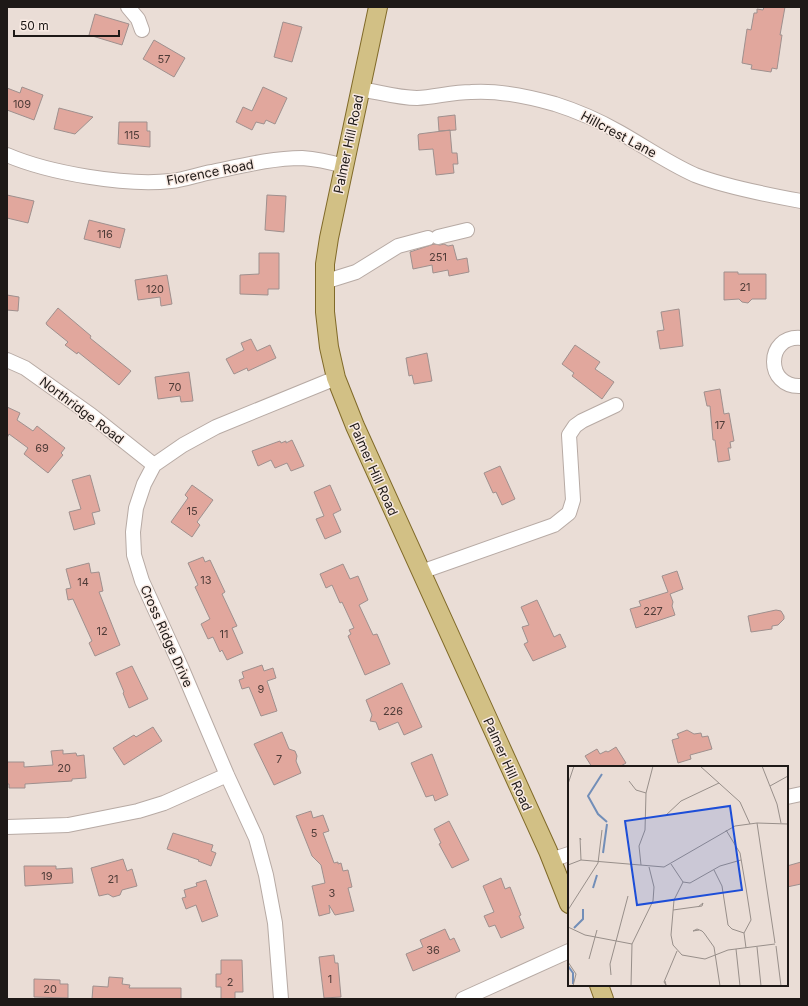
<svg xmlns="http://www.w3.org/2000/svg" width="808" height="1006" viewBox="0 0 808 1006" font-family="Inter,sans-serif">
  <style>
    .building { fill: #e1a79d; stroke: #9f908e }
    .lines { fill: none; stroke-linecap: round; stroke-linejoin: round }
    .minor-casing { stroke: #b7aaa4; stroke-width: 16 }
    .major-casing { stroke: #806a29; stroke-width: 20 }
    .minor { stroke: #fff; stroke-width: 14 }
    .major { stroke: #d2c085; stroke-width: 18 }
    .labels { text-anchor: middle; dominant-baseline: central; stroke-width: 3; stroke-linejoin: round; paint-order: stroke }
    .number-label { font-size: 11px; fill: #4f3c38 }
    .street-label { font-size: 13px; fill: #1e1917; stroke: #f8eae3 }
    .inset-river { fill: none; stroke: #728eb8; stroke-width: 2 }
    .inset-road { fill: none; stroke: #988f8a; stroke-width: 1 }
    .view { fill: #1d4ed8; fill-opacity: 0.15; stroke: #1d4ed8; stroke-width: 2 }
    .inset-edge { fill: none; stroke: #1e1917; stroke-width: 2 }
  </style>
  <rect width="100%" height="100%" fill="#eaddd6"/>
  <!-- building -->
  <path class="building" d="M764 7H785L780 35H782L777 69 772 68 771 72 751 69 752 65 742 63 747 29 751 30 754 13H757V9L763 10Z
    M95 14 129 24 122 45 89 35Z
    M283 22 302 27 292 62 274 57Z
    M154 40 185 58 174 77 143 59Z
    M22 87 43 95 34 120 7 110V88L20 93Z
    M263 87 287 98 275 124 266 120 264 124 256 122 252 130 236 122 243 107 252 111Z
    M59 108 93 117 75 134 54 129Z
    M455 115 456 130 439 131 438 117Z
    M119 122H147V131H150V147L118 144Z
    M450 130 452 153H457L458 164H453L454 173 436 175 433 149 419 150 418 135 419 134Z
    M7 195 34 201 28 223 7 218Z
    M267 195 286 196 284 232 265 230Z
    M89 220 125 229 120 248 84 239Z
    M434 244 440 245 444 244 448 246 453 245 457 260 467 258 469 272 449 276 448 270 433 273 432 265 413 269 410 252Z
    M259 253H279V289H268V295L240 294V275L259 274Z
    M724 272H738V274H766V299H752L748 303 742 302 739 299 724 300Z
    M167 275 172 304 161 306 160 297 138 300 135 280Z
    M7 295 19 297 18 311 7 310Z
    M58 308 91 336 90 338 131 371 119 385 78 352 77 354 65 345 68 342 47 325 46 323Z
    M679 309 683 346 660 349 657 331 664 330 661 312Z
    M251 339 257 351 270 345 276 358 248 371 247 368 234 374 226 359 244 350 241 343Z
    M575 345 600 362 595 369 614 382 602 399 572 376 574 373 562 364Z
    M427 353 432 381 414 384 412 375 409 376 406 358Z
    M189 372 193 401 181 402 180 396 158 399 155 377Z
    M720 389 724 414 729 413 734 441 730 442 731 448H728L730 460 718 462 715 440H713L710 406H707L704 392Z
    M7 407 20 413 17 420 33 431 37 426 65 448 61 453 63 455 48 473 24 454 28 448 9 434 7 438Z
    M292 440 304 466 291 471 287 463 275 468 271 460 258 466 252 451 280 441 281 443 286 441V443Z
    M500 466 515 499 502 505 496 492 493 493 484 473Z
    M90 475 100 511 92 513 95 524 74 530 69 512 81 509 72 480Z
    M192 485 213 500 197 522 200 525 192 537 171 522 188 498 185 495Z
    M330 485 341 510 333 514 341 532 325 539 316 519 324 516 314 492Z
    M203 557 205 562 210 560 225 592 222 594 237 626 232 628 243 653 227 660 222 650 220 652 213 637 208 639 201 624 210 619 195 587 198 585 188 563Z
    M89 563 91 573 99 572 103 591 99 592 120 645 95 656 89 643 92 641 73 599 68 600 66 589 71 588 66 569Z
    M343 564 350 579 358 576 368 600 359 605 373 635 377 634 390 664 365 675 348 636 351 634 349 630 354 628 342 602 340 603 332 585 326 588 320 574Z
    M677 571 683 589 670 594 673 602 672 606 675 615 636 628 630 609 641 606 639 601 668 592 662 576Z
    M537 600 554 637 560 634 566 647 533 661 524 644 528 642 522 627 529 625 521 607Z
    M776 610 781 611 784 616V619L778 625 772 626V629L751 632 748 616Z
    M262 665 264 671 273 668 276 678 267 681 277 711 261 716 249 687 242 689 239 680 244 678 242 672Z
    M132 666 148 699 129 708 123 693 124 692 116 673Z
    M402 683 422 727 404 735 398 722 379 730 376 722 370 721 372 715 366 700Z
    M153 727 162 741 124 765 113 748 134 735 136 737Z
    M687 730 694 734 701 733 702 737 708 736 712 749 690 755 691 759 678 763 672 740 679 738 677 734Z
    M282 732 289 749 295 751 297 756 296 761 301 773 274 785 254 744Z
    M616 747 626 763 619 767H592L585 756 597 749 600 754 606 751 608 752Z
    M63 750V754L76 753 77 756 84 755 86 778 72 779V781L25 784V788H9V784H7V762H24V767L53 765 51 751Z
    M432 754 448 795 435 801 433 795 426 797 411 763Z
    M311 811 313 818 323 815 329 831 323 833 334 863 338 862V864L341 863 343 871 348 870 352 887 348 888 354 911 335 915 329 905 330 913 319 916 312 886 325 883 321 865 312 856 296 816Z
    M449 821 469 860 452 868 439 844 441 843 434 829Z
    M173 833 213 845 211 851 216 853 211 866 198 861 199 860 167 849Z
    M123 859 127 871 132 869 137 886 122 890 120 895 113 897 108 894 99 896 91 868Z
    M801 862V884L787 887V866Z
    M24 866H56V869L72 868 73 883 25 886Z
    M501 878 505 889 510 887 521 915 519 916 524 928 501 938 495 925 489 927 484 916 494 912 483 886Z
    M206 880 218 916 202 922 196 905 186 909 182 898 186 897 184 890 197 886 196 883Z
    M445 929 450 940 454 938 460 951 413 971 406 954 423 947 420 940Z
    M334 955 335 963H338L341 997 324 998 319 957Z
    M221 960H242L243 992H235V999H221V987H216V974H221Z
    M109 977 123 978 122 984 130 985 129 988H181V999H92L93 986 108 987Z
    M34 979 60 980V984H68V998L34 997Z"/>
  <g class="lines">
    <!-- minor casing -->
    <g class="minor-casing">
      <path id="minor" d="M128 7 138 19 142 30
        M360 89C379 92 398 98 417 98 435 97 453 92 471 92 497 90 530 97 555 104 577 111 598 120 619 132 644 146 668 163 695 175 726 187 768 195 801 201
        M7 155C49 173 125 186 171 181 185 180 199 174 212 172 241 166 272 158 302 158 316 159 330 162 344 166
        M438 237 467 230
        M324 282 356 272 398 246 428 238
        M801 338C765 335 765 388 801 386
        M7 360 25 368 91 415 154 465
        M421 572 554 525 569 513 573 500 569 435 575 426 582 421 616 405
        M787 797 801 794
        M7 827 68 825 138 811 164 803 227 775
        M551 860 569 854
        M281 999 275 923 266 875 256 838 227 775 182 669 142 581 134 555 133 532 136 508 144 484 154 465 183 445 216 427 336 378
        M463 999 569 951"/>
    </g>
    <!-- major casing -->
    <g class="major-casing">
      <path id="major" d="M378 7 329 238 325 264V312L329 347 336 378 355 426 548 851 569 904
        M599 985 604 999"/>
    </g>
    <!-- minor -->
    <use href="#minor" class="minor"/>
    <!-- major -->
    <use href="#major" class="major"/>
  </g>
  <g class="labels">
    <!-- number labels -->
    <g class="number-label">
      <text x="164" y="59">57</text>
      <text x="22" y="104">109</text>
      <text x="132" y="135">115</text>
      <text x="105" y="234">116</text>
      <text x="438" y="257">251</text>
      <text x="745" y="287">21</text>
      <text x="155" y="289">120</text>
      <text x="175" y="387">70</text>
      <text x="720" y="425">17</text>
      <text x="42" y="448">69</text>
      <text x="192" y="511">15</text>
      <text x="206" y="580">13</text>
      <text x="83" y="582">14</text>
      <text x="653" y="611">227</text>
      <text x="102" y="631">12</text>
      <text x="224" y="634">11</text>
      <text x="261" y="689">9</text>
      <text x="393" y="711">226</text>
      <text x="279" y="759">7</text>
      <text x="64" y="768">20</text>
      <text x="314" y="833">5</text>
      <text x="47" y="876">19</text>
      <text x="113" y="879">21</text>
      <text x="332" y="893">3</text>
      <text x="433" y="950">36</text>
      <text x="330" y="979">1</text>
      <text x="230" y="982">2</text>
      <text x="50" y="989">20</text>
    </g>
    <!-- street labels -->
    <g class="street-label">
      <text transform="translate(619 134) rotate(28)">Hillcrest Lane</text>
      <text transform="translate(348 144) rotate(-78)">Palmer Hill Road</text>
      <text transform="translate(210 172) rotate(-11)">Florence Road</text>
      <text transform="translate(82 410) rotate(37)">Northridge Road</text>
      <text transform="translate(374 469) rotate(66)">Palmer Hill Road</text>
      <text transform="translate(167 636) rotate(66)">Cross Ridge Drive</text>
      <text transform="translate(508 764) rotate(66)">Palmer Hill Road</text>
    </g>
  </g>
  <!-- overview -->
  <g transform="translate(568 766)">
    <rect width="220" height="220" fill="#eaddd6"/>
    <path class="inset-river" d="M34 8 20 30 30 48 39 56M35 87 39 58M25 122 29 109M6 162 15 153V143M0 200 5 207V218"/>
    <path class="inset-road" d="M132 0 172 36 182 58M194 0 209 38 213 57M61 15 68 24 78 27M0 18 6 0M202 20 220 10M97 50 113 35 151 17M189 57 207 177M158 64 172 87 178 122 183 154 176 167 178 182M13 94 12 72 13 74M103 98 115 116 122 117 152 100 173 94M0 99 13 94 96 101 167 60 189 57 220 58M73 99 71 80 77 64 78 27 85 0M146 104 154 120 160 159 164 163 176 167M115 116 106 134 103 169 105 179 114 189 137 193 160 184 207 178M0 144 30 97 34 64M105 144 134 140 135 137 130 141M0 161 17 169 64 178M131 164 125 165 129 163 134 165 136 167 146 181 152 220M208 180 213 220M189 181 193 220M168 183 172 220M21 193 29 164M0 196 8 208 5 220M43 209 42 198 60 130M97 215 98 219 96 216 109 185M63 220 64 178 85 135 86 121 81 101"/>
    <path class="view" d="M162 40 174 124 69 139 57 55Z"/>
    <rect width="220" height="220" class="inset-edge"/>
  </g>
  <!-- border -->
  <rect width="808" height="1006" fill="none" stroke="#1e1917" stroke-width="16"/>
  <!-- scale -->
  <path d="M14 30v6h105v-6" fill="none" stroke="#1e1917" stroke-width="2"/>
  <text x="20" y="30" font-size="12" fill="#1e1917" stroke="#f8eae3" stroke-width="3" paint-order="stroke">50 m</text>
</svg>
